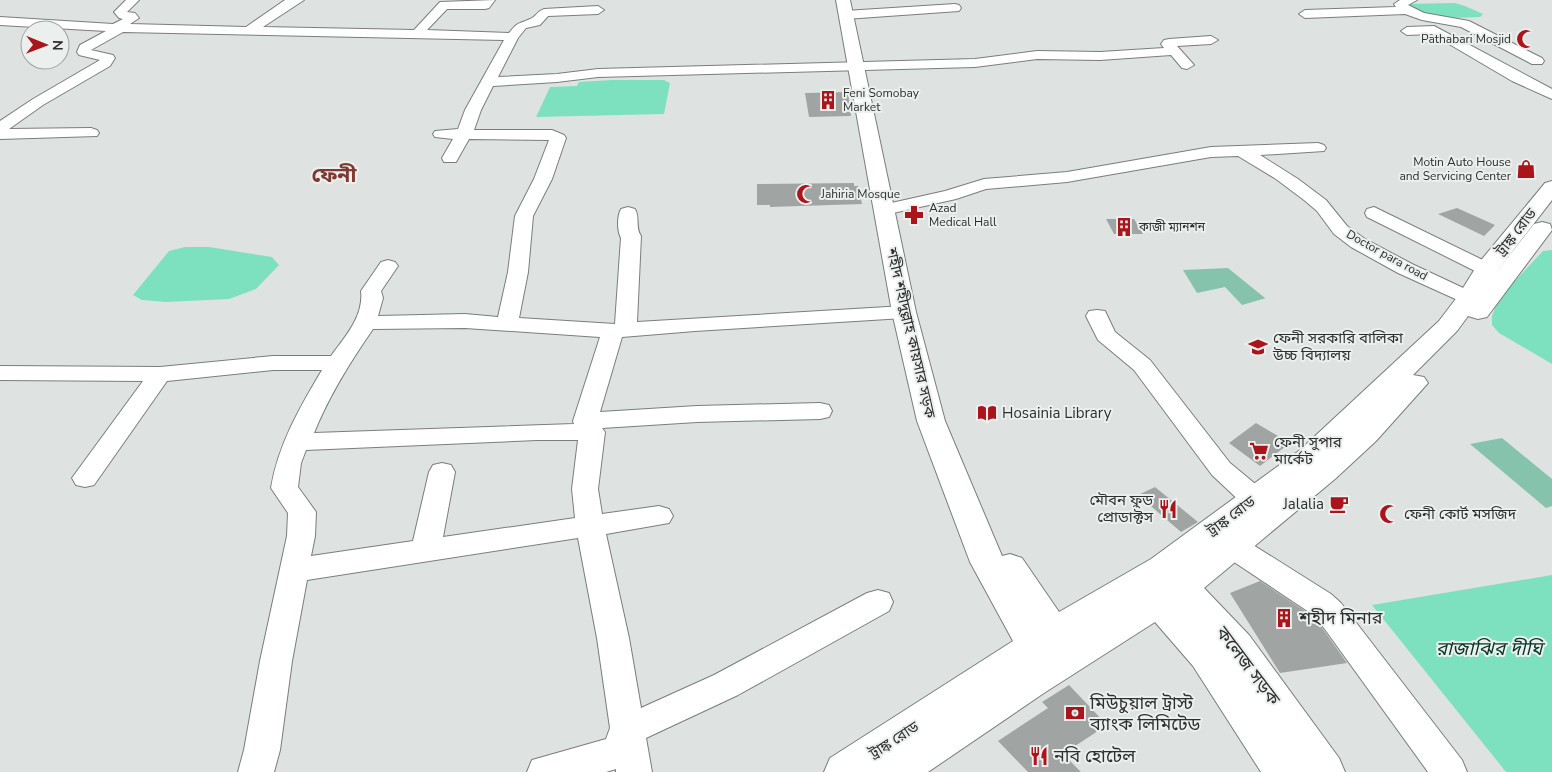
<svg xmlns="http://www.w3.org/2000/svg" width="1552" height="772" viewBox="0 0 1552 772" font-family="'Nunito Sans','Noto Sans Bengali',sans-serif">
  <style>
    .green { fill: #85c3ac }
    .water { fill: #7de1bf }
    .building { fill: #a0a5a3 }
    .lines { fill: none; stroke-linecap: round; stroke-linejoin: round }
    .minor-casing { stroke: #797e7c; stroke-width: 2 }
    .major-casing { stroke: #797e7c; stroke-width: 2 }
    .minor { fill: #fff; fill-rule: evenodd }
    .major { fill: #fff; fill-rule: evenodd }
    .labels { text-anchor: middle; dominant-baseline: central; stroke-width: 4; stroke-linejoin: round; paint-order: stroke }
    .far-poi-label { font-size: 12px; fill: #2e302f; stroke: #ebf0ee; text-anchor: start }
    .far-street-label { font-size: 12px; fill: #2e302f; stroke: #ebf0ee }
    .street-label { font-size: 15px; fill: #2e302f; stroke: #ebf0ee }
    .poi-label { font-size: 15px; fill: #2e302f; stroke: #ebf0ee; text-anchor: start }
    .near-poi-label { font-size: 18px; fill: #2e302f; stroke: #ebf0ee; text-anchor: start }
    .near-street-label { font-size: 18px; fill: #2e302f; stroke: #ebf0ee }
    .near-water-label { font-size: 19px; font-style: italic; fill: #033326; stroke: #ebf0ee }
    .far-town-label { font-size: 21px; font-weight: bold; fill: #7f3832; stroke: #ebf0ee }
  </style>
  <rect width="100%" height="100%" fill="#dee3e1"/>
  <!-- green -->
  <path class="green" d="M1228 268 1265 298H1266L1242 305 1225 287 1197 293 1183 270Z
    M1502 438 1552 479V506L1546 508 1470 444Z"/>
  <!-- water -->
  <path class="water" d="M1455 3 1465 6 1483 14 1480 17C1455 18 1426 21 1406 4Z
    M612 80H664L670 83 664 114 536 117 550 87 577 86 579 82Z
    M185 247H209L272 257 279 265 256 289 229 299 166 302 142 300 133 295 169 251Z
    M1552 250V364L1499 333 1492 325V316L1497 303 1514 282 1543 251Z
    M1552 575V772H1506L1372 605Z"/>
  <!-- building -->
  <path class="building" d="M848 92 851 116 809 117 805 93Z
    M854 183V186H858L862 204 770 207V205H757V184Z
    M1457 208 1495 225 1484 236 1438 214Z
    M1106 219H1134L1143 234H1114Z
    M1256 423 1290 443 1260 466 1229 443Z
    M1155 487 1198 522 1181 532 1138 495Z
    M1260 581 1308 613 1318 622 1347 663 1280 673 1230 593Z
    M1069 685 1107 725 1063 754 1081 772H1028L998 741 1048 708 1042 702Z"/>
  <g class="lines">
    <!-- minor casing -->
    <g class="minor-casing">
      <path id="minor" d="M126 0H139L127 12 135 13 139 18 130 24 246 27 285 0H304L263 27 414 30 440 2 495 0 489 8 485 9H447L427 30 509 33C519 21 517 25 530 19 536 17 537 11 544 9L598 6 604 10 598 14 548 16 540 25 526 28 518 38 498 77 557 74 598 69 975 59 1037 51 1100 52 1164 48 1161 44 1164 40 1169 39 1211 36 1218 40 1211 44 1177 46 1194 65 1187 69 1182 68 1171 55 1100 60 1037 59 975 67 598 77 557 82 493 86 481 110 474 130H552L564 135 566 138 552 179 533 216 528 272 519 318 615 324 621 238C617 231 617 216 621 209L628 207 635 209C640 217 635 228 641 236L637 322 904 306 912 307 915 312 912 317 904 318 695 331 622 337 600 412 697 406 820 403 829 405 832 411 829 417 820 419 697 422 602 428 605 432 598 489 602 514 659 506 669 509 673 516 669 523 606 534 629 638 641 708 714 675 867 593 878 590 889 593 893 602 889 611 738 695 646 738 652 772H616V769L606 772H527L532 760 606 739 610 728 597 638 578 538 307 580 292 661 280 750 274 772H238L244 750 260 661 287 536 288 513 271 488C278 445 300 407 322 370H273L167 381 94 485 85 487 76 485 72 478 143 381 0 380V366L160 367 273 356H331C345 337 364 316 361 291L381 262 388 260 395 262 398 266 381 291 383 298 378 316 465 314 498 317 508 272 515 216 534 179 549 140 469 139 456 162H444L442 158 453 139 435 137 433 134 435 131 458 129 465 110 504 40 123 32 91 50 113 55 115 58 110 66 43 105 9 129 91 128 97 130 99 133 97 136 0 139V121L33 99 100 60 79 55 77 52 80 45 106 31 0 25V17L113 24 123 19 119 18 114 12ZM465 328 600 337 573 421 574 424 314 433C329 396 350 362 373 329ZM537 440H578L572 489 575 518 443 537 455 472 451 465 442 463 433 465 429 472 413 541 311 556 315 536 316 512 298 487 301 463 306 450Z
        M1400 0H1417L1408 5 1424 13 1469 21 1542 58 1544 61 1542 64H1532L1461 27 1422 20 1405 14 1305 18 1299 14 1305 10 1396 7 1394 4Z
        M955 4 959 5 961 8 959 11 845 19 839 15 845 11Z
        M1434 26 1552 89V99L1512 81 1432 34 1407 35 1401 31 1407 27Z
        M1318 143 1324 145 1326 148 1324 151 1260 155 1298 179 1326 200 1347 226 1365 239 1412 264 1476 294 1480 298 1476 302 1469 304 1462 302 1398 273 1351 247 1334 234 1317 211 1304 200 1276 179 1238 156 1211 157 1067 182 986 189 956 199 884 215 878 214 875 210 878 206 945 191 984 179 1067 172 1211 147Z
        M1374 207 1493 265 1496 269 1493 273 1486 275 1479 273 1367 217 1365 213 1367 209Z
        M1097 310 1105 311 1115 332 1150 360 1230 463 1265 492 1269 499 1265 506 1255 509 1245 506 1212 475 1134 370 1098 340 1086 316 1089 311Z
        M1232 535 1242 538 1331 594 1341 603 1462 760 1467 772H1428L1319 621 1309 612 1222 554 1218 546 1222 538Z"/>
    </g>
    <!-- major casing -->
    <g class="major-casing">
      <path id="major" d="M836 0H850L916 312 945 421 1002 556 1010 554 1022 558 1059 612 1151 559 1300 450 1439 321 1458 296 1478 264 1545 183 1552 181V200L1494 275 1534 224 1542 222 1550 224 1552 230 1487 317 1478 319 1468 316 1457 331 1413 375 1424 377 1428 383 1376 441 1335 479 1204 588 1249 635 1339 758 1345 772H1261L1193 666 1155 622 1044 693 928 772H824L830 758 1013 641 970 562 917 421 892 312Z"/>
    </g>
    <!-- minor -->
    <use href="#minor" class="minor"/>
    <!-- major -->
    <use href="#major" class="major"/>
  </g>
  <!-- icons -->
  <defs>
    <g id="mosque-bare" transform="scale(1.5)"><path d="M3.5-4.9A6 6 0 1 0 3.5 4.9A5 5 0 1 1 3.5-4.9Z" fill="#a9151b" stroke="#ebf0ee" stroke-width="2.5" paint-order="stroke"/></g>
    <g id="building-bare" transform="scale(1.5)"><path d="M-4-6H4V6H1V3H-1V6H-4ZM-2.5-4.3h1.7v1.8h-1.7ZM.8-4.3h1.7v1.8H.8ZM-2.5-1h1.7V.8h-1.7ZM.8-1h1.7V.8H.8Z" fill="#a9151b" stroke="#ebf0ee" stroke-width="2.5" paint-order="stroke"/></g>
    <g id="shop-bare" transform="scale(1.5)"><path d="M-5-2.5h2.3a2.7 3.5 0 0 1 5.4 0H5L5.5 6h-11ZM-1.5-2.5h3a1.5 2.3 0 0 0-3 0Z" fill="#a9151b" stroke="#ebf0ee" stroke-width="2.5" paint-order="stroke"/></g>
    <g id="pharmacy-bare" transform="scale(1.5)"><path d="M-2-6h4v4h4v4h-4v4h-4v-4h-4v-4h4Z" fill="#a9151b" stroke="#ebf0ee" stroke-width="2.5" paint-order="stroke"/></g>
    <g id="school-bare" transform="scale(1.5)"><path d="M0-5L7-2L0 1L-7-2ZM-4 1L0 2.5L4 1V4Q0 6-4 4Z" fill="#a9151b" stroke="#ebf0ee" stroke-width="2.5" paint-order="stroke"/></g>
    <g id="library-bare" transform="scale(1.5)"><path d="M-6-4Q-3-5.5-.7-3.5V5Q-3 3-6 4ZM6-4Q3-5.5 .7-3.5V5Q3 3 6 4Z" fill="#a9151b" stroke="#ebf0ee" stroke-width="2.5" paint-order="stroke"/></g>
    <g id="supermarket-bare" transform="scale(1.5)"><path d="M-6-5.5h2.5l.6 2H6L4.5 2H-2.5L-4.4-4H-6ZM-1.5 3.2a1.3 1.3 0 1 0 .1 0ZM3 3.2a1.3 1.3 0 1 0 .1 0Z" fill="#a9151b" stroke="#ebf0ee" stroke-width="2.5" paint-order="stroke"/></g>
    <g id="cafe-bare" transform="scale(1.5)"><path d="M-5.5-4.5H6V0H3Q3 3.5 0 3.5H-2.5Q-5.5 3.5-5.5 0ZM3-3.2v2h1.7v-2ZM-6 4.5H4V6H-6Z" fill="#a9151b" stroke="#ebf0ee" stroke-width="2.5" paint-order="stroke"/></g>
    <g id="restaurant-bare" transform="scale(1.5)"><path d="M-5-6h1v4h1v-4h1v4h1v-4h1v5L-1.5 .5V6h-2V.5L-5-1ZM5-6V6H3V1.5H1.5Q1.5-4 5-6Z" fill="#a9151b" stroke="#ebf0ee" stroke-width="2.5" paint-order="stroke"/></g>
    <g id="bank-bare" transform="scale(1.5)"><path d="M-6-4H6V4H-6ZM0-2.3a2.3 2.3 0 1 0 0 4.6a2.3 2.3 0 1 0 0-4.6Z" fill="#a9151b" stroke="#ebf0ee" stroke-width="2.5" paint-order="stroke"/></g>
  </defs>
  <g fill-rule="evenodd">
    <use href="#mosque-bare" x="1526" y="39"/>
    <use href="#building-bare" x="828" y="100"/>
    <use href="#shop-bare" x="1526" y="169"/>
    <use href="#mosque-bare" x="806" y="194"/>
    <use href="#pharmacy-bare" x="914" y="215"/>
    <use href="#building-bare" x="1124" y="227"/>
    <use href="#school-bare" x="1258" y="347"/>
    <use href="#library-bare" x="987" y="413"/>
    <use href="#supermarket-bare" x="1259" y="451"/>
    <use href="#cafe-bare" x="1339" y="504"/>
    <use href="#restaurant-bare" x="1168" y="509"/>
    <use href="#mosque-bare" x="1389" y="514"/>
    <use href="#building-bare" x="1284" y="618"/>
    <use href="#bank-bare" x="1075" y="713"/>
    <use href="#restaurant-bare" x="1039" y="756"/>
  </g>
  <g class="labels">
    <!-- far-poi labels -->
    <g class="far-poi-label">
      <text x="1511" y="39" text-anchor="end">Pathabari Mosjid</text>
      <text x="843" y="93">Feni Somobay<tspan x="843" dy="14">Market</tspan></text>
      <text x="1511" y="162" text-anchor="end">Motin Auto House<tspan x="1511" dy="14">and Servicing Center</tspan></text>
      <text x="821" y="194">Jahiria Mosque</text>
      <text x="929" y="208">Azad<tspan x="929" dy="14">Medical Hall</tspan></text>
      <text x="1139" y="227">কাজী ম্যানশন</text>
    </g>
    <!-- far-street labels -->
    <g class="far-street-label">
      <text transform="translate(1387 255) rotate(29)">Doctor para road</text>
    </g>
    <!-- street labels -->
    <g class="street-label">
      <text transform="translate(1516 232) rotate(-52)">ট্রাঙ্ক রোড</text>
      <text transform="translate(911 333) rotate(77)">শহীদ শহীদুল্লাহ কায়সার সড়ক</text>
      <text transform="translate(1231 516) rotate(-37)">ট্রাঙ্ক রোড</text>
      <text transform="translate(894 740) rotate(-33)">ট্রাঙ্ক রোড</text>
    </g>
    <!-- poi labels -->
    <g class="poi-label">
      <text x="1273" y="338">ফেনী সরকারি বালিকা<tspan x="1273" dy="17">উচ্চ বিদ্যালয়</tspan></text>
      <text x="1002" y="413">Hosainia Library</text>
      <text x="1274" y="442">ফেনী সুপার<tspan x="1274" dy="17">মার্কেট</tspan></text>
      <text x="1153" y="500" text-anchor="end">মৌবন ফুড<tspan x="1153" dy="17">প্রোডাক্টস</tspan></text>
      <text x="1324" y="504" text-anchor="end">Jalalia</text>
      <text x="1404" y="514">ফেনী কোর্ট মসজিদ</text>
    </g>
    <!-- near-poi labels -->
    <g class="near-poi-label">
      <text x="1299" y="618">শহীদ মিনার</text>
      <text x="1090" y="703">মিউচুয়াল ট্রাস্ট<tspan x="1090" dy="21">ব্যাংক লিমিটেড</tspan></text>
      <text x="1054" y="756">নবি হোটেল</text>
    </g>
    <!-- near-street labels -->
    <g class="near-street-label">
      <text transform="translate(1248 666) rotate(53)">কলেজ সড়ক</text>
    </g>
    <!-- near-water labels -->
    <g class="near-water-label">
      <text x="1489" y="649">রাজাঝির দীঘি</text>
    </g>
    <!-- far-town labels -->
    <g class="far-town-label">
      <text x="334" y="175">ফেনী</text>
    </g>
  </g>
  <!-- north arrow -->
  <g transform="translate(45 45) rotate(91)"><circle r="24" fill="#ebf0ee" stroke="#9fa3a2"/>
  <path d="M0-4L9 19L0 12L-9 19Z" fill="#a9151b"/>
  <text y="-8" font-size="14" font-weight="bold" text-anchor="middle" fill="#2e302f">N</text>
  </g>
</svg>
